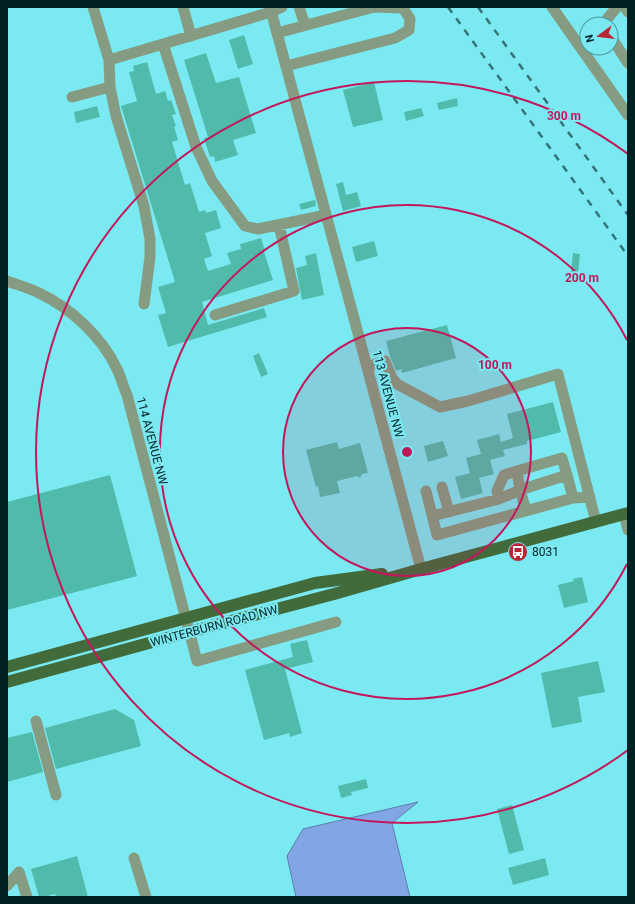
<svg xmlns="http://www.w3.org/2000/svg" width="635" height="904" viewBox="0 0 635 904" font-family="Roboto,sans-serif">
  <style>
    .water { fill: #82a6e5; stroke: #5b7eab }
    .building { fill: #51bbab }
    .lines { fill: none; stroke-linecap: round; stroke-linejoin: round }
    .minor { stroke: #859c82; stroke-width: 11 }
    .major { stroke: #426b3c; stroke-width: 12 }
    .rail { stroke: #337479; stroke-width: 2.5; stroke-dasharray: 7 7; stroke-linecap: butt }
    .ring { fill: none; stroke: #c2185b; stroke-width: 2 }
    .labels { text-anchor: middle; dominant-baseline: central; stroke-width: 4; stroke-linejoin: round; paint-order: stroke }
    .street-label { font-size: 12px; fill: #002124; stroke: #7be9f1 }
    .poi-label { font-size: 12px; fill: #002124; stroke: #7be9f1; text-anchor: start }
    .centre { fill: #c2185b; stroke: #7be9f1; stroke-width: 2 }
    .ring-label { font-size: 12px; text-anchor: middle; font-weight: bold; fill: #c2185b; stroke: #7be9f1; stroke-width: 4; stroke-linejoin: round; paint-order: stroke }
  </style>
  <rect width="100%" height="100%" fill="#7be9f1"/>
  <!-- water -->
  <path class="water" d="M418 802 392 823 410 897H296L287 856 303 829Z"/>
  <!-- building -->
  <path class="building" d="M244 35 253 64 238 69 229 40Z
    M206 53 216 83 239 77 256 133 233 140 238 155 215 162 214 156 210 157 204 138 208 137 184 60Z
    M147 62 156 94 165 91 168 101 171 100 176 114 172 115 176 126H174L178 140 172 142 185 185 190 183 199 212 205 210 206 213 216 210 221 228 205 233 212 256 204 259 208 271 231 264 227 253 241 249 240 244 261 238 265 252H264L273 280 202 302 208 325 264 308 267 317 168 347 158 315 166 313 158 287 175 282 121 106 137 101 129 72 134 71 133 66Z
    M374 82 383 120 353 127 343 90Z
    M457 98 458 106 439 110 437 103Z
    M97 106 100 117 76 123 74 112Z
    M421 108 424 116 406 121 404 112Z
    M343 182 346 195 357 192 361 206 343 211 336 184Z
    M315 200 316 206 301 210 299 204Z
    M374 241 378 256 356 262 352 247Z
    M316 253 324 295 302 300 296 268 307 265 305 256Z
    M573 253 580 254 578 273 571 272Z
    M447 325 456 358 402 373 401 369 396 371 390 356 386 341Z
    M259 353 268 374 261 377 253 356Z
    M553 402 561 432 527 441V444L503 450 505 456 490 460 494 474 479 478 483 493 461 499 455 477 470 473 466 458 481 454 477 440 499 434 501 442 513 438 507 414Z
    M443 441 448 456 428 462 424 446Z
    M337 442 339 449 360 443 368 473 362 474 360 478 357 476 337 481 340 493 320 497 318 486 316 487 306 450Z
    M110 475 137 576 7 610V502Z
    M582 577 588 602 564 608 558 585 574 581 573 579Z
    M307 640 313 662 285 669 302 733 290 737 289 733 264 740 245 670 293 657 290 644Z
    M598 661 605 692 578 697 582 722 552 728 541 673Z
    M115 709 134 720 141 746 56 769 45 728Z
    M32 732 43 772 7 782V738Z
    M366 779 368 788 351 792 352 795 341 798 338 786Z
    M512 805 524 850 509 854 497 809Z
    M77 856 88 897H56L55 894 44 897H39L31 869Z
    M545 858 549 875 513 885 508 868Z"/>
  <g class="lines">
    <!-- minor -->
    <path class="minor" d="M93 7 109 60 271 12 282 7
      M183 7 191 36
      M270 7 348 296 421 569
      M299 7 305 25
      M552 7 628 115
      M625 7 628 12
      M603 24 617 7
      M277 33 374 7 403 8 410 19 409 30 395 38 286 66
      M611 37 628 63
      M163 44 196 147 212 181 245 226 258 229 326 215
      M109 60 110 87 116 116 144 206 150 239V257L144 304
      M72 97 110 87
      M7 281C18 285 29 288 39 293 71 308 102 337 117 369 121 377 123 386 127 395L197 661 336 622
      M215 315 294 291 279 225
      M367 367 385 361 392 378 397 384 440 407 468 401 558 374 596 522
      M517 471 562 458 567 475
      M442 487 449 512
      M426 491 437 535 573 498 590 497
      M499 499 497 491 504 475 517 471 520 490 526 510
      M624 514 628 530
      M432 516 499 499 520 490 567 475 573 498
      M36 721 56 795
      M134 858 146 897
      M7 886 19 872 27 897"/>
    <!-- major -->
    <path class="major" d="M7 667 315 583 382 574
      M7 682 189 632 334 594 421 569 628 513"/>
    <!-- rail -->
    <path class="rail" d="M448 7 628 256
      M478 7 628 215"/>
  </g>
  <!-- distance rings -->
  <circle cx="407" cy="452" r="124" fill="#c2185b" fill-opacity=".12"/>
  <g class="ring">
    <circle cx="407" cy="452" r="124"/>
    <path d="M627 564A247 247 0 1 1 627 340"/>
    <path d="M628 750A371 371 0 1 1 628 154"/>
  </g>
  <!-- icons -->
  <defs>
    <g id="bus-disc" transform="scale(1)"><circle r="9.5" fill="#b72635" stroke="#7be9f1"/><path d="M-5-6H5V4H4V6H2V4H-2V6H-4V4H-5ZM-3.5-4V0h7V-4ZM-3.5 1.2v1.5H-2V1.2ZM2 1.2v1.5H3.5V1.2Z" fill="#fff"/></g>
  </defs>
  <g fill-rule="evenodd">
    <use href="#bus-disc" x="518" y="552"/>
  </g>
  <g class="labels">
    <!-- street labels -->
    <g class="street-label">
      <text transform="translate(388 394) rotate(75)">113 AVENUE NW</text>
      <text transform="translate(152 441) rotate(75)">114 AVENUE NW</text>
      <text transform="translate(214 626) rotate(-15)">WINTERBURN ROAD NW</text>
    </g>
    <!-- poi labels -->
    <g class="poi-label">
      <text x="532" y="552">8031</text>
    </g>
  </g>
  <circle cx="407" cy="452" r="6" class="centre"/>
  <g class="ring-label">
    <text x="564" y="120">300 m</text>
    <text x="582" y="282">200 m</text>
    <text x="495" y="369">100 m</text>
  </g>
  <!-- border -->
  <rect width="635" height="904" fill="none" stroke="#002124" stroke-width="16"/>
  <!-- north arrow -->
  <g transform="translate(599 36) rotate(255)"><circle r="19" fill="#7be9f1" stroke="#4a999f"/>
  <path d="M0-3L7 15L0 10L-7 15Z" fill="#b72635"/>
  <text y="-6" font-size="11" font-weight="bold" text-anchor="middle" fill="#002124">N</text>
  </g>
</svg>
